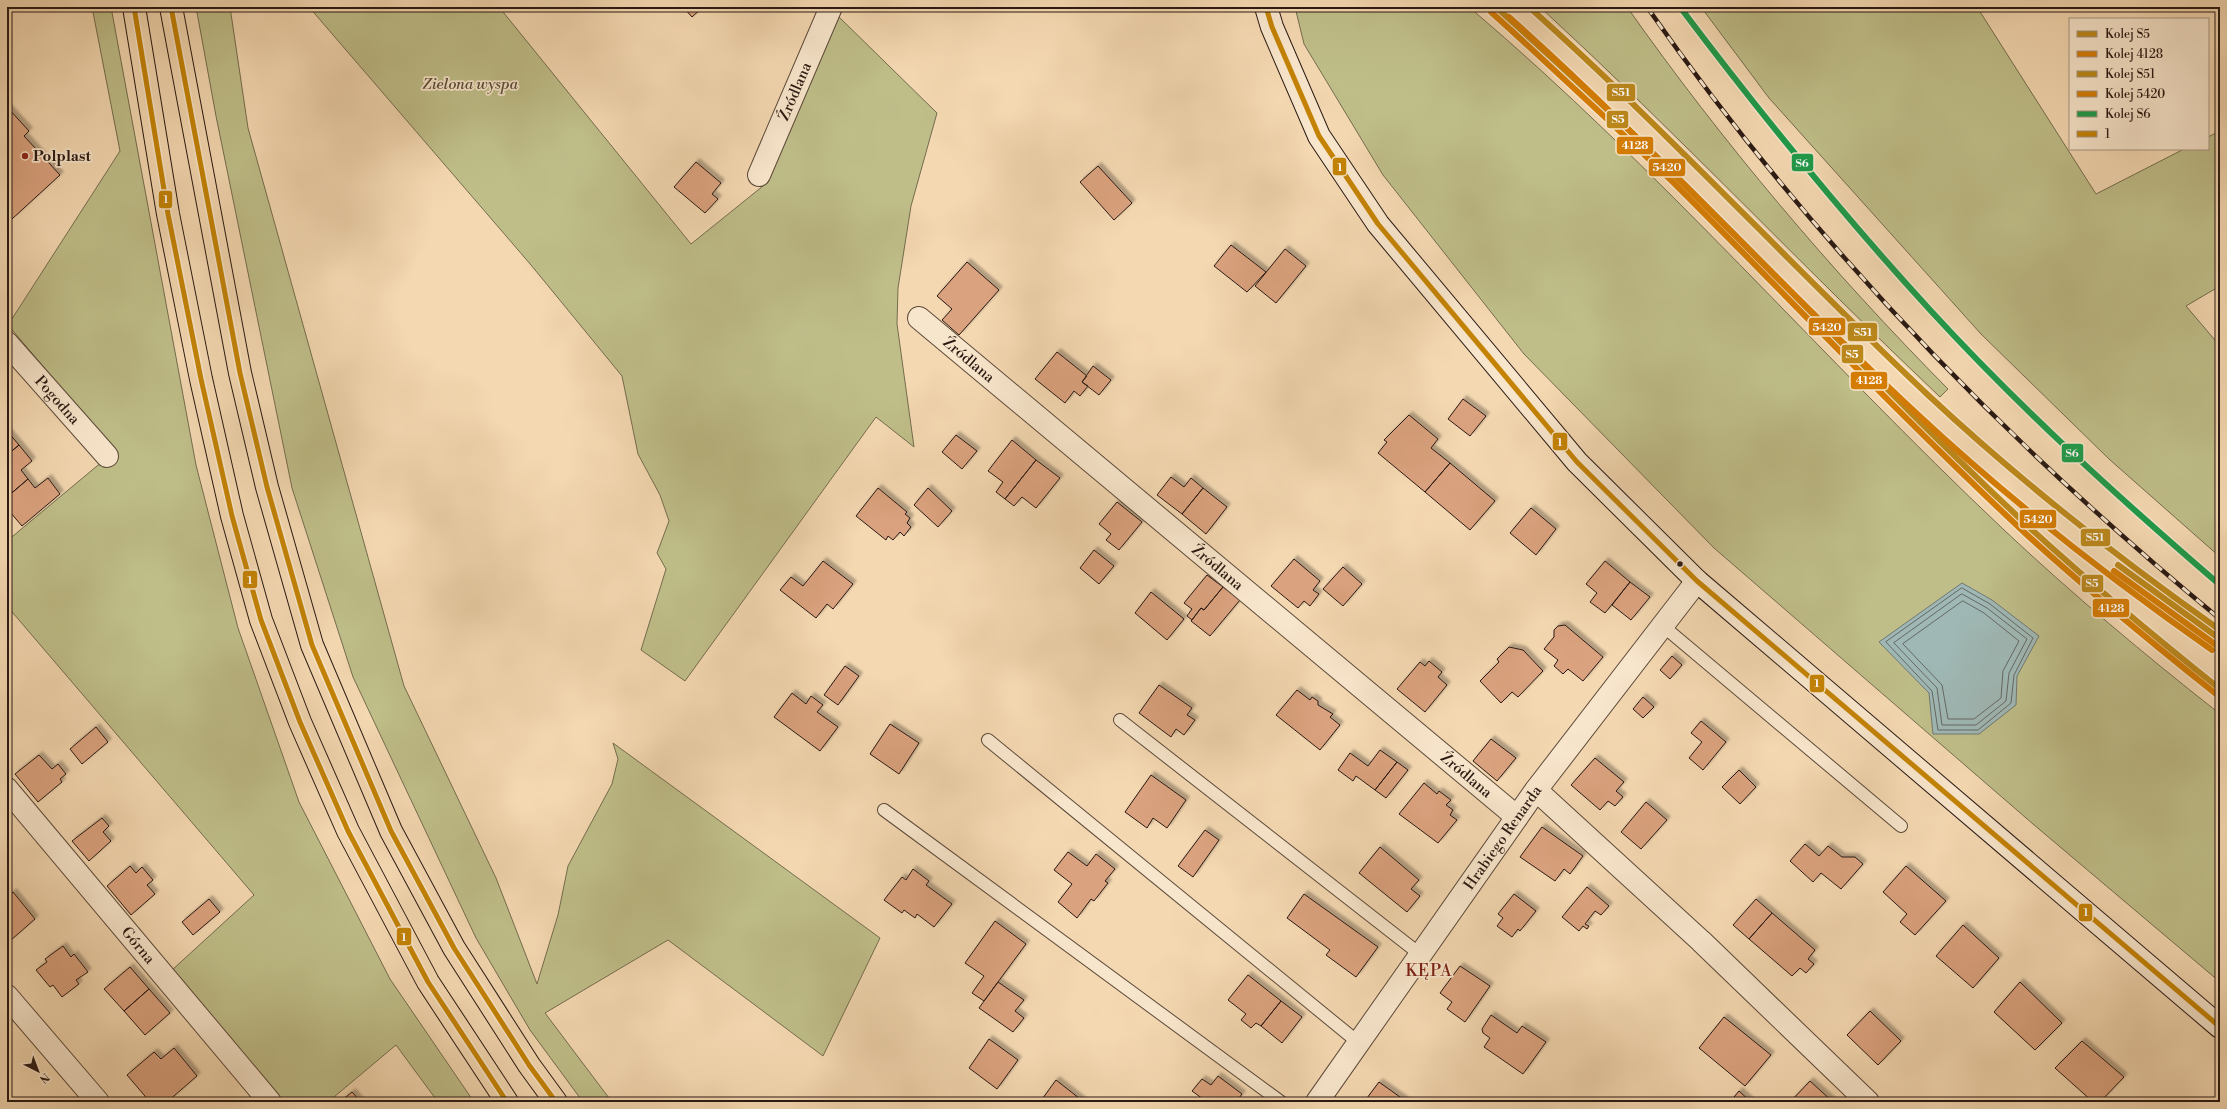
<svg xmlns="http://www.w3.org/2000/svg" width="2227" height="1109" viewBox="0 0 2227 1109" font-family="'Libre Bodoni',serif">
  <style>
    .green { fill: #bfbe89; stroke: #746c4e }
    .water { fill: #9fb8b5; stroke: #707874 }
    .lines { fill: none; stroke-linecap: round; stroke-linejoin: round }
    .shore { stroke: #646864; stroke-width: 1 }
    .building { fill: #daa27e; stroke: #2a1913; filter: url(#shadow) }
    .lane-casing { stroke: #5c493a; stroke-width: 14 }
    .street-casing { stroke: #5c493a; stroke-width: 24 }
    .secondary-casing { stroke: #2a1913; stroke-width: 24 }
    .primary-casing { stroke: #2a1913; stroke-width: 24 }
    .lane { stroke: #f8e6cc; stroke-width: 12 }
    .street { stroke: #f8e6cc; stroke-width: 22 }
    .secondary { stroke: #f8e6cc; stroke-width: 22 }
    .primary { stroke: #f4d8b1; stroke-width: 22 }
    .rail-casing { stroke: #2a1913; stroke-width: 4.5 }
    .rail { stroke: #f8e6cc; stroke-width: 3; stroke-dasharray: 9; stroke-linecap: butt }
    .bus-1-casing { stroke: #f8e6cc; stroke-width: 8 }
    .bus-1 { stroke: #c48305; stroke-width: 5 }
    .rail-1-casing { stroke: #f8e6cc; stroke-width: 9 }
    .rail-2-casing { stroke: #f8e6cc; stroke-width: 9 }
    .rail-3-casing { stroke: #f8e6cc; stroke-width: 9 }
    .rail-4-casing { stroke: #f8e6cc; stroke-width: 9 }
    .rail-5-casing { stroke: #f8e6cc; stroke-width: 9 }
    .rail-1 { stroke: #bc881b; stroke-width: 6 }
    .rail-2 { stroke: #d47c04; stroke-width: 6 }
    .rail-3 { stroke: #bc881b; stroke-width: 6 }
    .rail-4 { stroke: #d47c04; stroke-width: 6 }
    .rail-5 { stroke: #1f9b4a; stroke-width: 6 }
    .poi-dot { fill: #8f2418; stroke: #f8e6cc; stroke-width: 1.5 }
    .bus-dot { fill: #2a1913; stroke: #f8e6cc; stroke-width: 1.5 }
    .labels { text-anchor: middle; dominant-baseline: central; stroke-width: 3.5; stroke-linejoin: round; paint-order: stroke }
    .park-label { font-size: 15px; font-style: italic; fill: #574b36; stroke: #f8e6cc }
    .street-label { font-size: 15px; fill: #2a1913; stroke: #f8e6cc }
    .poi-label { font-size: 15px; font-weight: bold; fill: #2a1913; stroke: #f8e6cc; text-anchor: start }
    .neighbourhood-label { font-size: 16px; letter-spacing: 1px; fill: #7a1f14; stroke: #f8e6cc }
    .line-badge { stroke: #f8e6cc; stroke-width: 1.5 }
    .badge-label { font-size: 11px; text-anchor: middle; font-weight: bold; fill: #fff }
  </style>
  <defs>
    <filter id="shadow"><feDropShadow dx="3.5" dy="-3.5" stdDeviation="1" flood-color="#0004"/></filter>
  </defs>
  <rect width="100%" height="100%" fill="#f4d8b1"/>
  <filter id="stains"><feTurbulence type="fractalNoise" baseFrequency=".005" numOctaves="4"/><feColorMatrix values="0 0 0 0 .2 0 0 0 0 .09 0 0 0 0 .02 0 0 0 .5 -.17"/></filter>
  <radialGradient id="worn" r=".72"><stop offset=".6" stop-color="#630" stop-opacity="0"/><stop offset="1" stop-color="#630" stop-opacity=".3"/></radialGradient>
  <!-- green -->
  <path class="green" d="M92 7H111L196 465 238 628 299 802 390 979 474 1102H438L396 1045 328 1102H282L171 971 254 895 7 606V541L115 451 8 325 120 151Z
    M196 7H230L248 128 404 686 496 878 537 984 558 915 568 866 612 784 618 759 613 743 880 938 823 1056 668 940 545 1013 612 1102H583L530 1030 476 938 353 677 292 488 216 116Z
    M309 7H499L691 244 763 186 838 16 937 113 911 206 898 288 897 324 914 447 876 417 685 681 641 650 666 569 657 553 669 521 660 495 638 454 622 376 531 265Z
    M1295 7H1469C1659 168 1822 358 2003 529 2072 594 2145 655 2220 714V982L2033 824 1714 548 1524 354 1383 175 1304 44Z
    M1540 7H1627C1723 143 1831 271 1948 389L1940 397C1805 269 1677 133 1540 7Z
    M1701 7H1977L2096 194 2184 149H2208V137L2220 131V286L2186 306 2220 346V557L2109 459 1981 334 1769 98Z"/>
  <!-- water -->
  <path class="water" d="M1962 583 1992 600 2039 636 2017 676 2016 705 1979 734H1933L1929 693 1879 642Z"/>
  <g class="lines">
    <!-- shore -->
    <path class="shore" d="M1962 588 1990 604 2033 638 2014 675 2011 703 1978 730H1938L1932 691 1886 642Z
      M1962 594 1987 608 2027 639 2009 673 2006 701 1976 725H1942L1937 688 1894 643Z
      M1963 601 1984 613 2019 641 2003 671 2001 698 1974 719H1948L1942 685 1903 644Z"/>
  </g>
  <!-- building -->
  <path class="building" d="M683 7H703L692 17Z
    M7 107 29 131 24 136 60 175 12 219 7 213Z
    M696 162 721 183 712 194 718 199 705 213 674 187Z
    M1098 166 1132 203 1114 220 1080 182Z
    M1231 245 1266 272 1247 292 1214 266Z
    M1285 249 1306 266 1276 303 1255 286Z
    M967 262 999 290 959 335 942 320 952 309 937 296Z
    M1057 352 1087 376 1082 382 1088 386 1080 396 1074 391 1065 403 1035 379Z
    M1093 366 1111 380 1099 395 1082 382Z
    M1463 399 1486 416 1470 436 1448 419Z
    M1409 415 1438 439 1431 448 1450 463 1425 492 1378 453 1387 442 1384 440Z
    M7 431 19 445 7 455Z
    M956 435 977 451 962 469 942 452Z
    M1012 440 1036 460 1005 499 996 492 1003 482 988 471Z
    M19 445 32 461 21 470 28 479 7 497V455Z
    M1036 460 1060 478 1036 508 1022 497 1014 506 1005 499Z
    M1450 463 1495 501 1470 530 1425 492Z
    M1171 477 1184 487 1191 478 1203 488 1182 514 1157 495Z
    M48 478 60 494 22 526 10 512 7 515V497L28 479 35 488Z
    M878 488 907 512 905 514 910 518 907 523 911 527 904 536 900 532 893 540 888 536 886 540 856 516Z
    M928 488 952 511 938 527 914 505Z
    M1203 488 1227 507 1206 534 1182 514Z
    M1117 502 1142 522 1119 550 1106 540 1111 534 1099 524Z
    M1531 508 1556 529 1536 555 1510 533Z
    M1094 550 1114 566 1099 584 1080 568Z
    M1294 559 1320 581 1313 590 1319 594 1310 606 1304 601 1298 608 1271 586Z
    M823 561 853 584 833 609 827 604 816 618 780 590 791 577 803 586Z
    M1605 561 1630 582 1605 613 1590 602 1597 593 1586 584Z
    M1343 567 1362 584 1343 606 1323 589Z
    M1207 575 1223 587 1204 610 1201 608 1192 620 1187 616 1192 609 1184 603Z
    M1630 582 1650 597 1631 620 1612 605Z
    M1223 587 1240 600 1210 636 1191 621 1201 608 1204 610Z
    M1151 592 1184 619 1167 640 1135 613Z
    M1565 625 1603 657 1583 681 1568 669 1563 674 1554 666 1558 660 1544 649 1554 637V630L1558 626Z
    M1509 647 1523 650 1543 671 1518 697 1512 692 1501 703 1480 681 1499 662 1497 659Z
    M1672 656 1682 665 1670 679 1660 670Z
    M1429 661 1442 672 1438 677 1447 685 1425 712 1397 689 1420 662 1425 666Z
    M845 666 859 676 838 705 824 695Z
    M1159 685 1192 708 1187 715 1195 720 1184 735 1176 729 1171 737 1139 713Z
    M1297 690 1310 700 1312 697 1318 701V705L1333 714 1330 717 1340 725 1320 750 1276 715Z
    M792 693 806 704 811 696 823 705 817 712 838 727 820 751 774 717Z
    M1643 697 1654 707 1643 718 1633 709Z
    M1701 721 1726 742 1703 770 1689 758 1702 742 1691 733Z
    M890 724 919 743 899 774 870 754Z
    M96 727 108 742 82 764 70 749Z
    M1491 739 1516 758 1497 781 1473 761Z
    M1380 750 1397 762 1375 790 1356 776 1353 781 1338 770 1350 753 1368 766Z
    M39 755 52 769 58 764 66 774 60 779 62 782 38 802 15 774Z
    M1595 758 1624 782 1616 791 1623 797 1615 806 1608 801 1600 810 1571 785Z
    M1397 762 1408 770 1386 798 1375 790Z
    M1739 770 1756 787 1740 804 1722 787Z
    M1151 775 1186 800 1167 828 1153 818 1147 828 1125 812Z
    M1424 783 1437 794 1439 791 1451 800 1446 805 1453 810 1450 815 1457 820 1438 843 1399 814Z
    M1646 802 1667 820 1641 849 1621 832Z
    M102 818 109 826 103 832 111 841 89 861 72 841Z
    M1542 827 1583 856 1570 874 1564 869 1555 881 1520 857Z
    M1205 830 1219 840 1193 877 1178 866Z
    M1805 844 1819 856 1828 846 1842 857H1855L1863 864 1841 889 1821 873 1813 882 1790 861Z
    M1380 847 1419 880 1411 889 1420 896 1407 912 1359 873Z
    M1068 852 1087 866 1096 854 1115 869 1105 881 1108 883 1094 901 1091 899 1077 918 1058 902 1072 884 1054 870Z
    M130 866 136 873 142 867 153 880 147 885 155 894 131 915 107 886Z
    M1906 866 1946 901 1915 935 1900 922 1907 914 1883 892Z
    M913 869 929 881 926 885 952 904 934 927 917 914 915 918 904 910 902 913 884 900 902 877 906 880Z
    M1587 887 1609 906 1601 915 1595 911 1585 924 1589 926 1587 929 1583 926 1579 931 1562 917Z
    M13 892 35 919 11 940 7 935V897Z
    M1304 894 1378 947 1356 977 1326 955 1330 950 1287 918Z
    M1514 894 1536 911 1520 931 1518 929 1512 937 1497 926 1503 918 1498 914Z
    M209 899 220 912 193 935 182 922Z
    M1756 899 1772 913 1749 939 1733 925Z
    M1772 913 1815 950 1808 959 1814 964 1806 973 1800 968 1792 976 1749 939Z
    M995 921 1026 944 984 1001 972 993 984 976 965 963Z
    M1963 925 1999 958 1973 988 1936 956Z
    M63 946 71 957 74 954 88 972 76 980 79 984 62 997 53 985 50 987 36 970 47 962 45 959Z
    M1460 966 1490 986 1465 1022 1447 1009 1452 1002 1440 993Z
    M130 967 149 989 124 1011 104 989Z
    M1248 975 1281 1001 1261 1026 1256 1023 1251 1028 1241 1020 1246 1014 1228 1000Z
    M998 982 1024 1000 1015 1011 1024 1018 1013 1032 979 1008Z
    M2020 982 2062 1023 2035 1050 1994 1012Z
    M149 989 170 1013 145 1035 124 1011Z
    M1281 1001 1302 1017 1282 1043 1261 1026Z
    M1870 1011 1901 1041 1878 1065 1847 1035Z
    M1491 1015 1517 1033 1522 1026 1546 1042 1523 1074 1484 1047 1490 1038 1483 1033 1482 1029Z
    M1724 1017 1771 1055 1745 1086 1699 1048Z
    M989 1039 1018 1060 997 1089 969 1068Z
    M2082 1041 2124 1077 2100 1102H2093L2055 1068Z
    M174 1048 197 1076 167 1102H150L127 1075 154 1052 161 1059Z
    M1218 1076 1242 1094 1236 1102H1201L1203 1099 1192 1091 1202 1079 1211 1085Z
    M1056 1080 1084 1102H1040Z
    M1810 1081 1833 1102H1790Z
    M1379 1082 1407 1102H1364Z
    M1739 1091 1751 1102H1730Z
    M352 1092 361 1102H340Z"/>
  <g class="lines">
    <!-- lane casing -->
    <g class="lane-casing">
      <path id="lane" d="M1663 626 1901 826
        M1120 720 1421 955
        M988 740 1359 1043
        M884 810 1281 1102"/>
    </g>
    <!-- street casing -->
    <g class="street-casing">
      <g id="street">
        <path id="s1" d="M759 175 831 7"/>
        <path id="s2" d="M919 318 1517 817"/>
        <path id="s3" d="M7 343 107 456"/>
        <path id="s4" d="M7 789 270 1102"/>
        <path d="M1536 790 1701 941 1868 1102"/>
        <path d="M7 996 98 1102"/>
        <path id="s5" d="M1317 1102 1536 790 1697 581"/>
      </g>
    </g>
    <!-- secondary casing -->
    <g class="secondary-casing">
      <path id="secondary" d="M1266 7 1272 27 1319 136 1378 224 1577 462 1697 581 2220 1027"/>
    </g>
    <!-- primary casing -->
    <g class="primary-casing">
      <path id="primary" d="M134 7 168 214 201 379 232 516 261 620 300 722 348 831 428 982 507 1102
        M171 7 240 373 267 487 312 645 391 831 454 948 529 1065 556 1102"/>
    </g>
    <!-- lane -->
    <use href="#lane" class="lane"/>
    <!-- street -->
    <use href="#street" class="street"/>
    <!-- secondary -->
    <use href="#secondary" class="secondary"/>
    <!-- primary -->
    <use href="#primary" class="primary"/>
    <!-- rail casing -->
    <g class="rail-casing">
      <path id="rail" d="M1647 7C1807 236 2005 442 2220 619"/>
    </g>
    <!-- rail -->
    <use href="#rail" class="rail"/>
    <!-- bus-1 casing -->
    <g class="bus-1-casing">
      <path id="bus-1" d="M134 7 168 214 201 379 232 516 261 620 300 722 348 831 428 982 507 1102
        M171 7 240 373 267 487 312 645 391 831 454 948 529 1065 556 1102
        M1266 7 1272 27 1319 136 1378 224 1577 462 1697 581 2220 1027"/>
    </g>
    <!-- bus-1 -->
    <use href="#bus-1" class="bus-1"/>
    <!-- rail-1 casing -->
    <g class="rail-1-casing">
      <path id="rail-1" d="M1496 7C1558 63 1619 119 1678 178 1795 294 1909 415 2029 527 2091 584 2155 637 2220 689
        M2118 565 2220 639"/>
    </g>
    <!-- rail-2 casing -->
    <g class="rail-2-casing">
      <path id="rail-2" d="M1491 12C1553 68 1614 125 1674 183 1791 300 1904 420 2025 533 2086 589 2151 642 2216 694
        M2114 571 2216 645"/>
    </g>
    <!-- rail-3 casing -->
    <g class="rail-3-casing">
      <path id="rail-3" d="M1529 7C1668 131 1793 268 1928 395 2020 481 2118 558 2220 630"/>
    </g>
    <!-- rail-4 casing -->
    <g class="rail-4-casing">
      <path id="rail-4" d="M1509 17C1650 143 1777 283 1915 412 2008 499 2108 577 2212 650"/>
    </g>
    <!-- rail-5 casing -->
    <g class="rail-5-casing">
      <path id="rail-5" d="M1680 7C1759 112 1842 214 1931 311 2021 409 2119 498 2220 585"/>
    </g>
    <!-- rail-1 -->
    <use href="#rail-1" class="rail-1"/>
    <!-- rail-2 -->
    <use href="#rail-2" class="rail-2"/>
    <!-- rail-3 -->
    <use href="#rail-3" class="rail-3"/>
    <!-- rail-4 -->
    <use href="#rail-4" class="rail-4"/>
    <!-- rail-5 -->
    <use href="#rail-5" class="rail-5"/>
  </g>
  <!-- markers -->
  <circle class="poi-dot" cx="25" cy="156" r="4"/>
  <circle class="bus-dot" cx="1680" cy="564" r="3.5"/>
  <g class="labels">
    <!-- park labels -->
    <g class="park-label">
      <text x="470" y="84">Zielona wyspa</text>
    </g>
    <!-- street labels -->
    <g class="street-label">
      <text stroke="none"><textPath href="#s1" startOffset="91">Źródlana</textPath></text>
      <text stroke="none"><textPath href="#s2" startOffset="65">Źródlana</textPath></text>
      <text stroke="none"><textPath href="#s3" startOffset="76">Pogodna</textPath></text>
      <text stroke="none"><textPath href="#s2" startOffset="389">Źródlana</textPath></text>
      <text stroke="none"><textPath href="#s2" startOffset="713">Źródlana</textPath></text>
      <text stroke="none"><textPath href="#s5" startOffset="323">Hrabiego Renarda</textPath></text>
      <text stroke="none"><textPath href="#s4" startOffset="204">Górna</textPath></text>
    </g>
    <!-- poi labels -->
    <g class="poi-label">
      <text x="33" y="156">Polplast</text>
    </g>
    <!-- neighbourhood labels -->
    <g class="neighbourhood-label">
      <text x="1429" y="971">KĘPA</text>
    </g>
  </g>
  <g class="line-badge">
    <rect x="1606" y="83" width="30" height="19" rx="4" fill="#bc881b"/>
    <rect x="1606" y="110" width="23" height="19" rx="4" fill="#bc881b"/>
    <rect x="1616" y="136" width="38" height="19" rx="4" fill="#d47c04"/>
    <rect x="1791" y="153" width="23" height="19" rx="4" fill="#1f9b4a"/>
    <rect x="1332" y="157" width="15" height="19" rx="4" fill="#c48305"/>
    <rect x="1648" y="158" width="38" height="19" rx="4" fill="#d47c04"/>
    <rect x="158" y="190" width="15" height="19" rx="4" fill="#c48305"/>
    <rect x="1808" y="317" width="38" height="19" rx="4" fill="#d47c04"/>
    <rect x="1847" y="322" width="31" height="20" rx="4" fill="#bc881b"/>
    <rect x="1841" y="344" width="23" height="20" rx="4" fill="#bc881b"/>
    <rect x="1850" y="371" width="38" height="19" rx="4" fill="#d47c04"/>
    <rect x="1552" y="432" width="16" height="19" rx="4" fill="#c48305"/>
    <rect x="2061" y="443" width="23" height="20" rx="4" fill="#1f9b4a"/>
    <rect x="2019" y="509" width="38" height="20" rx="4" fill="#d47c04"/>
    <rect x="2080" y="528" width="31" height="19" rx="4" fill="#bc881b"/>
    <rect x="242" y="570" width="16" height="19" rx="4" fill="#c48305"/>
    <rect x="2081" y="574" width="23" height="19" rx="4" fill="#bc881b"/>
    <rect x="2092" y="598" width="38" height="20" rx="4" fill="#d47c04"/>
    <rect x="1809" y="674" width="16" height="19" rx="4" fill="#c48305"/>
    <rect x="2078" y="903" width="15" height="19" rx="4" fill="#c48305"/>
    <rect x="396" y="927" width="16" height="19" rx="4" fill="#c48305"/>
  </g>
  <g class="badge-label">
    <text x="1621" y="96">S51</text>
    <text x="1618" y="123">S5</text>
    <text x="1635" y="149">4128</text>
    <text x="1802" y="167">S6</text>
    <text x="1340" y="171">1</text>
    <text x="1667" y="171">5420</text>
    <text x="166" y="203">1</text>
    <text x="1827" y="331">5420</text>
    <text x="1863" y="336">S51</text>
    <text x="1852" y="358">S5</text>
    <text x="1869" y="384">4128</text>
    <text x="1560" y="446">1</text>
    <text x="2072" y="457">S6</text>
    <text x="2038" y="523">5420</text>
    <text x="2095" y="541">S51</text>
    <text x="250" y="584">1</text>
    <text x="2092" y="587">S5</text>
    <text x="2111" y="612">4128</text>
    <text x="1817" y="687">1</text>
    <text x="2086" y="916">1</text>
    <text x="404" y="941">1</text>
  </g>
  <!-- margin -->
  <rect width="2227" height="1109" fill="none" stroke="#f4d8b1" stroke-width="24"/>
  <rect x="8" y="8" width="2211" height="1093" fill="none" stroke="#2a1913" stroke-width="2"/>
  <rect x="12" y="12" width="2203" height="1085" fill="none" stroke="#2a1913"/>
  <!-- legend -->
  <rect x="2069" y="18" width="140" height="132" fill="#f8e6cc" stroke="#a69482"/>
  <rect x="2077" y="31" width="20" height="6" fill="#bc881b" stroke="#a69482"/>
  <text x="2105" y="38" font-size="12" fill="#2a1913">Kolej S5</text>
  <rect x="2077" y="51" width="20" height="6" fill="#d47c04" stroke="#a69482"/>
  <text x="2105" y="58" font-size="12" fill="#2a1913">Kolej 4128</text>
  <rect x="2077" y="71" width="20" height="6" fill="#bc881b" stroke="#a69482"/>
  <text x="2105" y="78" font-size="12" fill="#2a1913">Kolej S51</text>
  <rect x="2077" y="91" width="20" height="6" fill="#d47c04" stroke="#a69482"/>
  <text x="2105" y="98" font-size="12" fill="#2a1913">Kolej 5420</text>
  <rect x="2077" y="111" width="20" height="6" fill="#1f9b4a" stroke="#a69482"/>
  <text x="2105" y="118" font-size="12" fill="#2a1913">Kolej S6</text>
  <rect x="2077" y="131" width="20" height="6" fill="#c48305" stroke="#a69482"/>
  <text x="2105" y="138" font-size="12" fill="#2a1913">1</text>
  <!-- north arrow -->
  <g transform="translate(38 1071) rotate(138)" stroke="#f8e6cc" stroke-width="3" paint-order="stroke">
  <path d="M0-3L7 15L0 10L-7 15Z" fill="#2a1913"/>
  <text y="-6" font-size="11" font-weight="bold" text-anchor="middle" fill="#2a1913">N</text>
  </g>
  <rect width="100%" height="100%" filter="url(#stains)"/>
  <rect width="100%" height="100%" fill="url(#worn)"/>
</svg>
